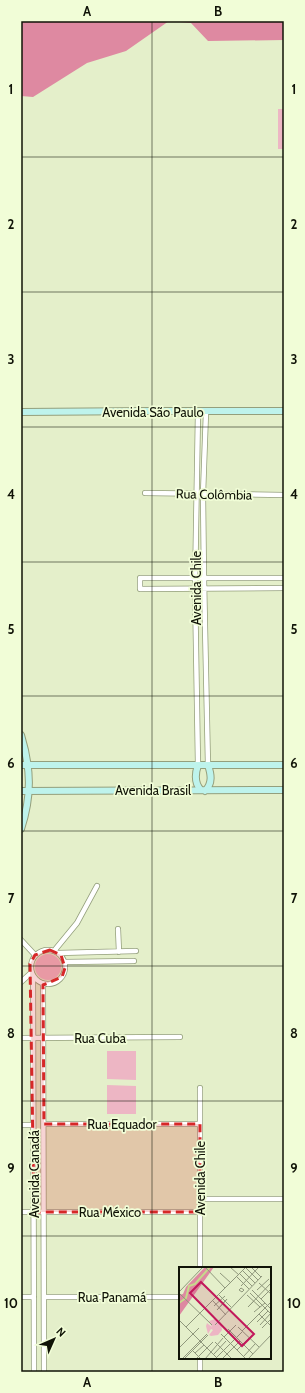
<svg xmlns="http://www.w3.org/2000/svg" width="305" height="1393" viewBox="0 0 305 1393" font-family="Cabin,sans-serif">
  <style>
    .green { fill: #edb6c4 }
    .forest { fill: #de89a1 }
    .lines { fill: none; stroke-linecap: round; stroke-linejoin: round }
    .street-casing { stroke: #949f7c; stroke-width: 6 }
    .secondary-casing { stroke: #949f7c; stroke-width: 8 }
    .street { stroke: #fff; stroke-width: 4.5 }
    .secondary { stroke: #bef3ec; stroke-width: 6 }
    .marked { fill: #d62828; fill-opacity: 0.2; stroke: #d62828; stroke-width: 3; stroke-dasharray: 8 5; stroke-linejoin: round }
    .grid { fill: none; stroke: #101307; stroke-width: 1; stroke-opacity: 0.55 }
    .labels { text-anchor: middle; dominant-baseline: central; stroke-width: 3.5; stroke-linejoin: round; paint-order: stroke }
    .street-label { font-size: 13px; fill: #101307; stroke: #f1fdd7 }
    .inset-river { fill: none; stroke: #c5db8b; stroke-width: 2 }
    .inset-road { fill: none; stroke: #8f977c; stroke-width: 1 }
    .view { fill: #c2185b; fill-opacity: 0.15; stroke: #c2185b; stroke-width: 2 }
    .inset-edge { fill: none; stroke: #101307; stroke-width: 2 }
    .neatline { fill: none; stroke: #101307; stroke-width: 1.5 }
    .grid-label { font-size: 13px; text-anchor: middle; font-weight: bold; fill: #101307 }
  </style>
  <rect width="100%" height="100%" fill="#e4efca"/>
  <!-- green -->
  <path class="green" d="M278 109H284V149H278Z
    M35 967a13 13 0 1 1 26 0a13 13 0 1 1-26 0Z
    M107 1051H136V1080L107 1079Z
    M107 1085 136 1086V1114H107Z"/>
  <!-- forest -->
  <path class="forest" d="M21 21H284V40L208 41 191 23 169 21 126 51 87 63 33 97 21 96Z"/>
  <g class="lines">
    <!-- street casing -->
    <g class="street-casing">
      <path id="street" d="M198 412 195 588 198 765
        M206 412 203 494 204 579 208 765
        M145 493 284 495
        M284 578H140V589L284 588
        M118 929 119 952
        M21 940 35 955
        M31 967a17 17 0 1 1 34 0a17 17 0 1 1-34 0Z
        M54 951 77 923 97 886
        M58 953 136 951
        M65 962 134 961
        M33 976 34 1372
        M21 982 31 973
        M43 984 44 1372
        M21 1038 180 1037
        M200 1088V1268
        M44 1124H200
        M21 1125H33
        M200 1199H284
        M21 1212H200
        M21 1297H34
        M44 1297H180
        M200 1358V1372"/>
    </g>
    <!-- secondary casing -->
    <g class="secondary-casing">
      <path id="secondary" d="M21 412C109 411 196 411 284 411
        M21 735C31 768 32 796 21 829
        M21 765H284
        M198 765C195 774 194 783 201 790
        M21 791 284 790
        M205 791C213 783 211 774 208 765"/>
    </g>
    <!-- street -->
    <use href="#street" class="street"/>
    <!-- secondary -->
    <use href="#secondary" class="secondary"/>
  </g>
  <!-- marked area -->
  <path class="marked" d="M50 950 61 955 65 968 62 977 43 985 44 1124H200V1212H34L30 964 35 955Z"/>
  <!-- grid -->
  <path class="grid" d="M152 21V1372M21 157H284M21 292H284M21 427H284M21 562H284M21 696H284M21 831H284M21 966H284M21 1101H284M21 1236H284"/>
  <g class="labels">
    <!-- street labels -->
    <g class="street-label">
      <text x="153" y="412">Avenida São Paulo</text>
      <text transform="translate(214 494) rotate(1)">Rua Colômbia</text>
      <text transform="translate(196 588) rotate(-90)">Avenida Chile</text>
      <text x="153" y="790">Avenida Brasil</text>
      <text x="100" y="1038">Rua Cuba</text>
      <text x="122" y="1124">Rua Equador</text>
      <text transform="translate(34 1174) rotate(-90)">Avenida Canadá</text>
      <text transform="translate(200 1178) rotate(-90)">Avenida Chile</text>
      <text x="110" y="1212">Rua México</text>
      <text x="112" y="1297">Rua Panamá</text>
    </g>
  </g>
  <!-- overview -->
  <g transform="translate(179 1267)">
    <rect width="92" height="92" fill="#e4efca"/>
    <path d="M36 52 42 56 43 63 39 68 32 69 30 68 34 63 32 62 29 67 27 59 28 56 33 60 30 54Z" fill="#edb6c4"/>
    <path d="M26 0H35L0 49V28L4 27 7 20Z" fill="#de89a1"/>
    <path class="inset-river" d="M0 36 7 31 10 19 16 17 31 0"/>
    <path class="inset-road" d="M26 0 46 21M51 0 60 8M72 0 82 10M67 1 79 13M64 4 76 16M41 6 52 16M61 7 73 19M58 10 70 22M80 16 92 27M62 19 79 1M62 21 65 23 63 25 60 23ZM73 23 92 42M78 23 90 12M0 25 24 0M0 26 33 58M71 26 92 47M40 28 52 40M68 28 81 40M48 32 38 43 40 41ZM82 32 92 22M34 34 47 48M75 34 69 40 92 16M35 39 46 29M75 45 86 36M80 47 92 59M0 53 39 92M78 55 89 44M36 58 83 9M81 58 92 46M7 60 67 0M59 60 80 80M83 61 92 52M49 62 74 87M63 64 92 35M42 67 67 92M45 70 57 58M36 75 53 92M52 76 63 65M0 81 20 61M13 83 22 92M58 83 70 71M16 86 25 78M35 87 47 74M65 89 76 77M38 90 51 77M3 92 28 67M5 92 29 68M17 92 34 75M26 92 44 71M43 92 61 74M69 92 92 68"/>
    <path class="view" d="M22 15 75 67 63 79 11 26Z"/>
    <rect width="92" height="92" class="inset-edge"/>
  </g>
  <!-- border -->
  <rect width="305" height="1393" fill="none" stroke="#f1fdd7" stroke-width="44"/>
  <!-- north arrow -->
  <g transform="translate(54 1339) rotate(45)" stroke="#f1fdd7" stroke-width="3" paint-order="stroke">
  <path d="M0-3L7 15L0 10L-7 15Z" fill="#101307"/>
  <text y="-6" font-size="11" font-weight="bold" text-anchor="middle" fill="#101307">N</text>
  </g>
  <rect x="22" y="22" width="261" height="1349" class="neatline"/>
  <g class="grid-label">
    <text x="87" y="16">A</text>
    <text x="218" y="16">B</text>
    <text x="11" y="94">1</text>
    <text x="294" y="94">1</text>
    <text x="11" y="229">2</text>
    <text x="294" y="229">2</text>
    <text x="11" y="364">3</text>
    <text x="294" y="364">3</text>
    <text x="11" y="499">4</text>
    <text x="294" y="499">4</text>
    <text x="11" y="634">5</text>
    <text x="294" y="634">5</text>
    <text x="11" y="768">6</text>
    <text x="294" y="768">6</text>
    <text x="11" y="903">7</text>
    <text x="294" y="903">7</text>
    <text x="11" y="1038">8</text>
    <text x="294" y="1038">8</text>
    <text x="11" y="1173">9</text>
    <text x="294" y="1173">9</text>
    <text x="11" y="1308">10</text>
    <text x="294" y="1308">10</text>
    <text x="87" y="1387">A</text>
    <text x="218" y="1387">B</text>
  </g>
</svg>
